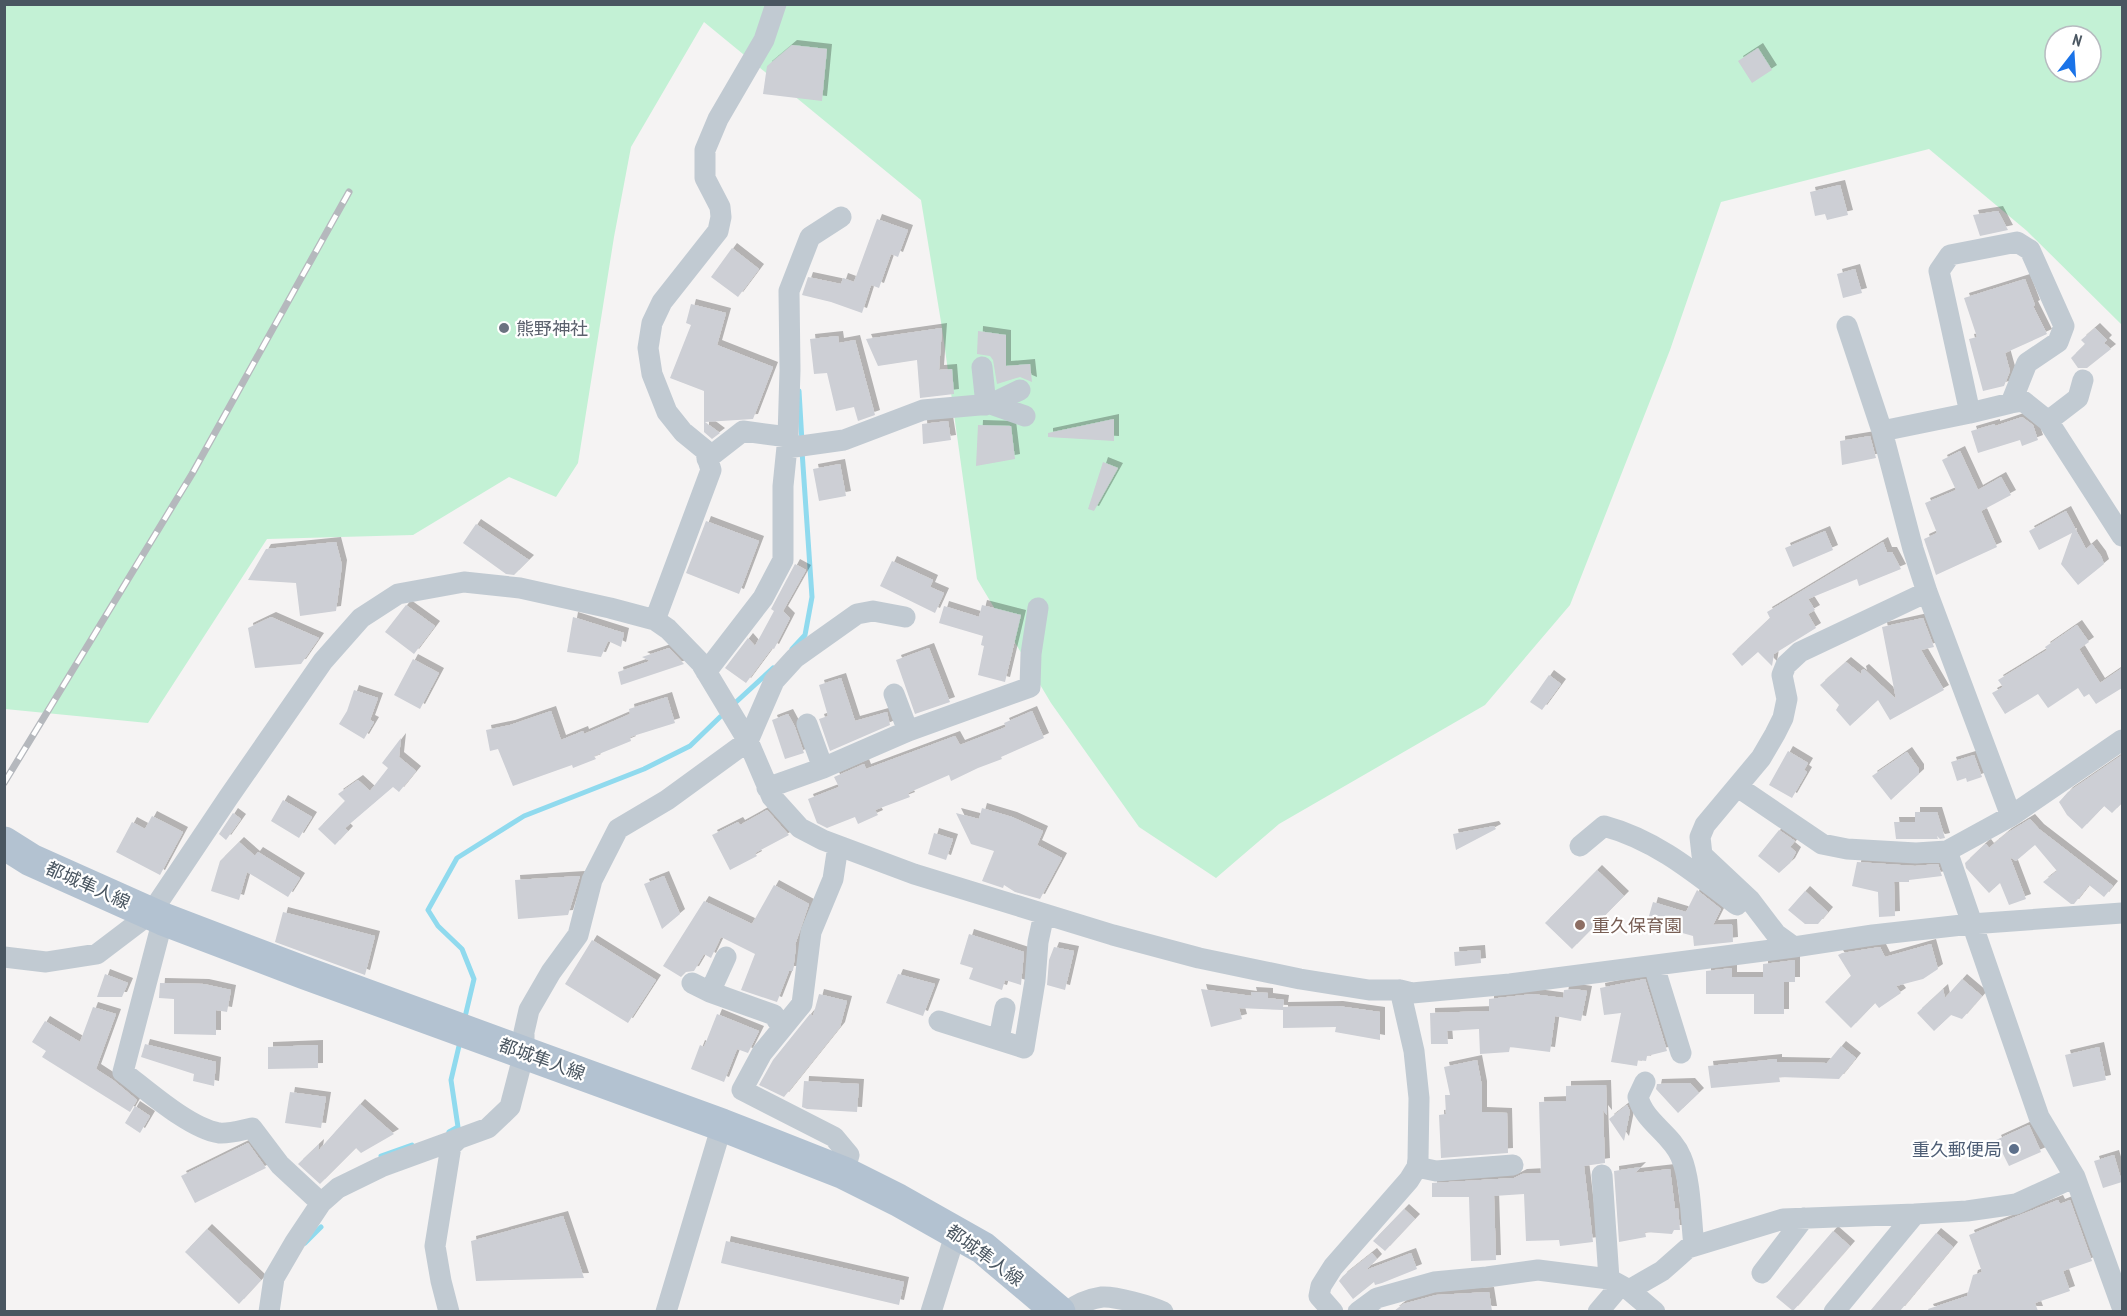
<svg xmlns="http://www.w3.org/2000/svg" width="2127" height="1316" viewBox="0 0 2127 1316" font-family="'PT Sans Narrow','Noto Sans JP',sans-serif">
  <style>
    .green { fill: #c3f1d5; fill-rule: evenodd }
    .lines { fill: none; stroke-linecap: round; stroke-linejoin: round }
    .stream { stroke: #90daee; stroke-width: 5 }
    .building { fill: #cdcfd5; filter: url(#shadow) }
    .minor { stroke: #c1cad2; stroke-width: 21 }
    .primary { stroke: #b3c2d1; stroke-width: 33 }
    .rail-casing { stroke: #b5b8bd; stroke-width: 7 }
    .rail { stroke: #fff; stroke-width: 4.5; stroke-dasharray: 14; stroke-linecap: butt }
    .worship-dot { fill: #6b7280; stroke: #fff; stroke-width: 2 }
    .education-dot { fill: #8d6e63; stroke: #fff; stroke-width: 2 }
    .service-dot { fill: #5c6f8a; stroke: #fff; stroke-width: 2 }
    .labels { text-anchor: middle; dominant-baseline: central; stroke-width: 4.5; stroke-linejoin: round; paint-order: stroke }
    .worship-label { font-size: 18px; fill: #5b616d; stroke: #fff; text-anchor: start }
    .street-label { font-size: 18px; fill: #4a5661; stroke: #fff }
    .education-label { font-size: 18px; fill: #785e54; stroke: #fff; text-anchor: start }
    .service-label { font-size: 18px; fill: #4e5e75; stroke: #fff; text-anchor: end }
  </style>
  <defs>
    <filter id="shadow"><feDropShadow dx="5" dy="-5" stdDeviation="0" flood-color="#0004"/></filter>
  </defs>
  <rect width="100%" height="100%" fill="#f5f3f3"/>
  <!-- green -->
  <path class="green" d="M4 5H2122V325L2027 231 1929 149 1721 202 1670 350 1570 605 1485 705 1279 824 1216 878 1139 827 1051 703 977 579 942 328 921 200 704 22 631 147 614 237 578 463 556 497 509 477 413 535 267 539 148 723 5 709ZM2055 36H2091V72H2055Z"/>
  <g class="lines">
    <!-- stream -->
    <path class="stream" d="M799 391 802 442
      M792 649 805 635 812 597 802 451
      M735 703 773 668
      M465 1017 474 979 462 949 438 926 428 910 457 858 524 816 644 769 690 746 720 717
      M449 1132 458 1127 451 1080 459 1046
      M381 1156 412 1145
      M305 1243 321 1227"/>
  </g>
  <!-- building -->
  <path class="building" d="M792 45 827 49 822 101 763 94 767 66Z
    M1758 48 1772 70 1752 83 1738 61Z
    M1840 185 1848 215 1827 220 1825 214 1815 216 1810 192Z
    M1998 211 2008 230 1980 236 1973 215Z
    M877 219 908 230 898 257 891 254 879 288 871 285 862 313 831 302 802 295 808 277 841 284 843 278 854 282Z
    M732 248 759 269 738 297 711 277Z
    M1855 269 1862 293 1843 298 1837 274Z
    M2025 279 2035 305 2033 306 2047 334 2005 353 2010 371 2004 386 1983 391 1969 339 1977 337 1964 298Z
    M691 304 726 313 717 345 773 367 753 419 705 422 720 433 712 439 704 432V391L670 378 691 325 686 323Z
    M942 328 939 370 952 369 954 394 920 398 917 360 878 366 866 339Z
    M2095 328 2107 340 2104 343 2111 349 2087 368H2078L2071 358 2085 344 2081 340Z
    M978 331 1006 335V366L1030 364 1032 382 1020 377 997 384 993 360 990 356 977 354Z
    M838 336 839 343 855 340 875 415 858 421 854 407 836 411 827 373 814 374 810 339Z
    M2022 417 2033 425 2038 440 2022 446 2020 440 1978 453 1971 431 1995 424V426Z
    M1114 419V441L1048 437V433Z
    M948 421 951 440 923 444 922 424Z
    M978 425 1011 426 1015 459 976 466Z
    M1870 436 1876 458 1842 465 1840 441Z
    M1960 451 1978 490 2001 477 2011 495 1981 511 1997 547 1936 575 1924 539 1937 533 1925 503 1956 490 1942 460Z
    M1103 462 1118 468 1094 511 1088 509Z
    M840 464 846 496 819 501 813 469Z
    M2066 511 2086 549 2092 544 2101 556 2104 564 2078 585 2061 564 2072 533 2039 550 2029 531Z
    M706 521 759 541 739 594 686 573Z
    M476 524 529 560 514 575 506 574 463 543Z
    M1825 531 1833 550 1793 567 1785 548Z
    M336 542 342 565 336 611 300 616 296 583 248 580 266 549Z
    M1883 542 1887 552H1892L1901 569 1859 586 1857 579 1808 599 1815 610 1808 614 1816 628 1774 654 1772 666 1758 652 1742 666 1732 654 1770 618 1767 612Z
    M892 561 933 580 930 587 944 593 935 613 880 586Z
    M795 564 806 570 783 611 790 618 774 649 772 648 746 683 725 668 748 638 755 646 774 611 771 609Z
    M406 605 435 626 414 654 385 632Z
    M982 605 1021 615 1005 682 978 675 984 646 981 645 983 636 939 623 944 606 979 617Z
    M271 617 319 638 301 664 255 668 248 628Z
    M573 617 624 633 621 647 608 641 601 657 567 652Z
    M1923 618 1934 647 1921 650 1944 690 1890 720 1878 700 1850 726 1836 710 1839 705 1820 685 1846 662 1862 675 1861 671 1864 669 1896 699 1882 627Z
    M2077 625 2089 642 2079 649 2100 683 2122 668V688L2096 704 2089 694 2084 697 2078 688 2048 708 2038 694 2005 714 1992 693 2003 687 1998 680 2047 650 2045 647Z
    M669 648 684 664 621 685 618 672 650 661 642 657Z
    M929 648 950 702 915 714 896 660Z
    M413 659 439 673 420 709 394 695Z
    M1549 675 1561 684 1542 710 1530 702Z
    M841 678 855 721 887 712 890 725 830 751 819 719 828 716 819 685Z
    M354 690 378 698 370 720 374 722 364 739 339 724 347 711Z
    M667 697 675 723 630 737 631 741 594 756 596 759 573 768 572 765 513 786 498 749 490 751 486 730 510 725 551 711 561 740 583 731 584 734 630 714 629 709Z
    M1032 711 1044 738 1001 757 1002 759 978 768 951 781 949 775 908 793 910 797 875 810 878 815 858 824 855 817 827 828 817 823 808 799 839 787 834 777 864 764 866 769 955 736 960 745 1006 727 1004 723Z
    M788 714 795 727 804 753 785 759 772 720Z
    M401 738 399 757 416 771 399 792 393 787 345 828 348 831 335 845 318 829 345 801 338 794 358 780 370 791 388 768 382 763Z
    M1788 751 1808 763 1804 770 1807 772 1792 798 1769 785Z
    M1907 752 1919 769V774L1891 800 1872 776Z
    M1974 755 1982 777 1967 782 1966 778 1957 781 1951 762Z
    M2122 755V803L2112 813 2104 806 2082 829 2067 815 2059 802 2068 792Z
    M283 800 312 817 299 838 271 821Z
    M982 808 1012 817 1043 831 1037 845 1062 858 1040 899 1015 892 1004 885 1003 888 982 881 994 851 971 844 956 813 979 819Z
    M767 810 789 835 755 853 757 856 730 870 712 835 738 822 740 825Z
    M1915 812H1937L1945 838 1940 839 1937 836 1938 839H1896L1894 822H1915Z
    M233 813 241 819 226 840 219 834Z
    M152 816 183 832 160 875 116 852 132 822 145 829Z
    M2030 819 2039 829 2113 886 2104 897 2089 885 2074 904H2071L2043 882 2057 871 2035 845 2016 861 2010 857 2026 899 2009 905 2000 883 1989 893 1966 868 1965 863 1984 845 1986 844 1989 848 2007 833Z
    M1494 826 1496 829 1456 850 1453 834Z
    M1779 830 1795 841 1790 847 1796 852 1790 863 1779 873 1758 856Z
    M934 833 953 839 946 860 928 854Z
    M239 842 255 856 258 852 300 878 288 897 247 872 239 900 211 891 220 861Z
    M1857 862 1915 866 1938 864 1942 876 1909 880V882H1894L1895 916 1879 917 1878 892 1852 886Z
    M1597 870 1624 896 1572 949 1545 923Z
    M580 876 568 915 518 919 515 880Z
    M664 876 680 914 662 929 644 884Z
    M774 885 809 904 795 945 796 946 793 971H789L777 1002 741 990 755 954 721 937 711 958 704 954 694 971 686 972 681 977 663 966 704 901 752 924Z
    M1697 890 1721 909 1713 925 1732 924 1733 942 1694 946 1693 936 1647 923 1653 902 1686 912Z
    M1805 891 1828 912 1818 924H1805L1788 910Z
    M283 912 375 936 365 975 275 942Z
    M969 934 1024 952 1021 985 1005 980 1002 990 969 979 973 968 960 964Z
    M592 940 656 980 628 1023 565 984Z
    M1931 944 1938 969 1923 979 1896 986 1901 993 1879 1008 1875 1003 1851 1028 1825 1002 1851 976 1838 955 1842 953 1880 947 1885 957Z
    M1054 947 1074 951 1065 990 1047 985 1049 960Z
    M1480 950 1481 963 1455 966 1454 952Z
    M1795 960V982H1784V1014H1754V994H1706V971L1732 968V977H1763V964Z
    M105 974 128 983 122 997H97Z
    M898 974 935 984 923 1016 886 1003Z
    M1645 979 1667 1051 1647 1056 1646 1061 1638 1060 1637 1066 1611 1062 1621 1013 1604 1015 1600 988Z
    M1962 979 1982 996 1962 1019 1951 1015 1934 1031 1917 1013 1943 989 1945 998Z
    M160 983 204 984 231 990 227 1012 216 1010V1035L174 1034V999L159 998Z
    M1201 989 1252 996 1251 992 1268 993V998L1284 1000 1283 1007 1338 1006 1380 1012V1040L1335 1032 1336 1027 1283 1028V1010L1239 1008 1242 1019 1211 1027Z
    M1574 989 1587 991 1581 1021 1555 1016 1550 1052 1510 1047 1509 1052 1480 1054 1479 1029 1447 1031 1448 1044H1431L1430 1013 1489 1011V999L1533 994 1563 998 1564 990Z
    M819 994 847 1001 840 1027 784 1097 759 1085 773 1060 810 1014 813 1016Z
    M93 1007 116 1014 96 1069 113 1080 137 1100 130 1112 42 1057 46 1051 32 1042 45 1021 80 1042Z
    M717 1014 759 1031 748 1053 737 1049 724 1082 691 1069 700 1045 704 1047Z
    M145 1044 216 1062 214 1086 193 1081 194 1074 141 1057Z
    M318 1045V1068L268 1069V1047Z
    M1841 1046 1856 1058 1839 1079 1779 1077 1780 1082 1711 1088 1708 1066 1777 1059V1062L1827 1063Z
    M2099 1047 2106 1080 2073 1087 2065 1055Z
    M1477 1060 1482 1086V1112L1507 1113 1508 1153 1441 1158 1439 1115 1446 1114 1445 1095H1450L1444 1067Z
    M804 1081 859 1084 857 1112 807 1109 802 1107Z
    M1690 1083 1699 1093 1678 1113 1656 1089 1657 1084Z
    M1606 1085 1607 1115 1603 1110 1605 1163 1584 1166 1593 1242 1560 1246 1559 1240 1526 1241 1524 1194 1494 1196 1496 1260 1471 1261 1469 1197H1432V1183L1514 1178 1522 1174 1541 1173 1539 1102 1566 1101V1086Z
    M290 1092 326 1097 321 1128 285 1123Z
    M360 1104 394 1134 361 1153 356 1148 320 1184 298 1164 319 1144 318 1151Z
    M1627 1105 1630 1111 1624 1141 1609 1119Z
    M135 1106 150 1116 140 1133 125 1123Z
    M2029 1125 2041 1152 2009 1166 1996 1140Z
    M248 1143 266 1168 195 1203 181 1176Z
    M2114 1155 2122 1182 2103 1188 2094 1161Z
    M1641 1167 1635 1173 1670 1169 1675 1209 1678 1208 1680 1230H1674L1672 1234 1645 1232 1646 1237 1619 1242 1614 1171Z
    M2058 1200 2060 1204 2070 1200 2092 1261 2063 1271 2070 1291 2035 1303 2038 1311H1929L1928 1309 1967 1296 1973 1275 1982 1272 1969 1235Z
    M1404 1209 1415 1219 1385 1251 1373 1241Z
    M563 1216 584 1278 476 1281 471 1241Z
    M207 1229 261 1280 239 1304 185 1252Z
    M1833 1231 1850 1246 1793 1311 1776 1297Z
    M1936 1233 1953 1247 1900 1311H1870Z
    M726 1241 904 1282 899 1305 721 1263Z
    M1372 1253 1377 1259 1366 1270 1411 1253 1417 1269 1382 1283 1375 1285 1374 1282 1353 1299 1339 1281 1343 1276Z
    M1489 1292 1492 1311H1394L1403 1304 1436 1295Z"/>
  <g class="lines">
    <!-- minor -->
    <path class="minor" d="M1847 326 1882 431 1913 549 1927 592 2011 816
      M982 367 986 405
      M991 404 1020 390
      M1970 413 2011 403
      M2048 421 2078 398 2083 380
      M1882 431 1970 413 1939 271 1950 255 2017 242 2030 250 2064 326 2058 342 2027 363 2011 403 2023 401 2048 421 2122 536
      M787 448 844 440 923 410 991 404 1025 416
      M707 459 743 431 788 437
      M655 620 711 470 705 450 683 432 667 412 652 374 648 348 652 323 662 302 718 231 721 217 720 207 705 178V150L718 119 764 40 776 4
      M706 672 763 598 783 560V486L788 437 790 370 789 291 810 237 841 217
      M894 694 908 731
      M807 724 823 768
      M2122 740 2011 816 1947 851 2039 1117 2075 1177 2122 1307
      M1738 787 1822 844 1847 849 1916 853 1947 851
      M767 788 823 768 908 731 1030 687 1031 654 1038 608
      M838 846 833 879 811 932 802 1004 762 1053 742 1090 834 1137 849 1155 844 1173
      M1580 846 1604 826C1656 840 1695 873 1737 905
      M163 919 123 1072C148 1091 189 1128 219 1133 229 1134 242 1130 252 1128L280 1165 321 1203
      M1794 947 1776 934 1750 900 1702 855 1700 837 1705 825 1761 758 1775 734 1783 718 1787 699 1782 675 1786 665 1800 652 1927 592
      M4 957 46 962 97 954 151 913 228 798 323 661 361 618 398 594 464 582 520 588 610 608 655 620 668 629 701 663 748 741 772 797 800 828 823 840 914 874 1113 935 1199 958 1300 979 1369 990H1400L1412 993 1510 984 1794 947 1873 935 1971 924 2122 913
      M1654 966 1681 1053
      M692 983 710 992 774 1015 782 1028
      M710 992 726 957
      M939 1021 1024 1048 1035 981 1038 942 1044 914
      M999 1039 1005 1008
      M1645 1082 1638 1097C1644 1122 1672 1134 1681 1157 1691 1180 1691 1221 1694 1246
      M1417 1167 1436 1171 1513 1165
      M1602 1175 1609 1279
      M1762 1273 1804 1218
      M1629 1290 1655 1312
      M269 1312 274 1278 295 1242 321 1203 338 1188 381 1167 488 1128 510 1107 524 1053V1032L529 1010 551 972 578 935 592 880 618 829 667 800 748 741 774 681 795 658 857 614 873 611 905 617
      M449 1312 441 1281 435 1246 451 1146 457 1140
      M666 1312 722 1125
      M931 1312 956 1232
      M1067 1312C1077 1304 1089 1299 1102 1297 1115 1296 1151 1306 1163 1312
      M1333 1312 1319 1296 1321 1286 1333 1267 1409 1180 1417 1167 1418 1159 1419 1098 1414 1051 1400 990
      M1358 1312 1377 1298 1434 1282 1487 1277 1538 1270 1609 1279 1629 1290 1662 1271 1688 1248 1783 1219 1915 1214 1967 1211 2016 1204 2075 1177
      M1598 1312 1620 1286
      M1834 1312 1915 1214"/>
    <!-- primary -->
    <path class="primary" d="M4 843 31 860 163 919 305 973 722 1125 844 1173 898 1200 983 1248 1059 1312"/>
    <!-- rail casing -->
    <g class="rail-casing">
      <path id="rail" d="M4 783 192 474 349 192"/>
    </g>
    <!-- rail -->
    <use href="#rail" class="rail"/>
  </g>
  <!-- markers -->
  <circle class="worship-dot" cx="504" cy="328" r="6"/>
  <circle class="education-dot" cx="1580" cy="925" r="6"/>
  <circle class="service-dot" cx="2014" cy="1149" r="6"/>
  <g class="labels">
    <!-- worship labels -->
    <g class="worship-label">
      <text x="516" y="328">熊野神社</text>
    </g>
    <!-- street labels -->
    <g class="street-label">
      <text transform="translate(88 885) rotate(24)">都城隼人線</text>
      <text transform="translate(542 1059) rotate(20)">都城隼人線</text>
      <text transform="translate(985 1255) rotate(36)">都城隼人線</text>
    </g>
    <!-- education labels -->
    <g class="education-label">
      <text x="1592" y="925">重久保育園</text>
    </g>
    <!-- service labels -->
    <g class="service-label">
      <text x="2002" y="1149">重久郵便局</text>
    </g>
  </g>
  <!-- border -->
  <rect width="2127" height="1316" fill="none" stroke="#4a5661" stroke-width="12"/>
  <!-- north arrow -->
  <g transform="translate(2073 54) rotate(17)"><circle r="28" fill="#ffffff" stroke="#b7bbc0" stroke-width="1.5"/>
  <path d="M0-4.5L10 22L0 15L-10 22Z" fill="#1a73e8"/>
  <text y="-9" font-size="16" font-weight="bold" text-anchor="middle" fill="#4a5661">N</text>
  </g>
</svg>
